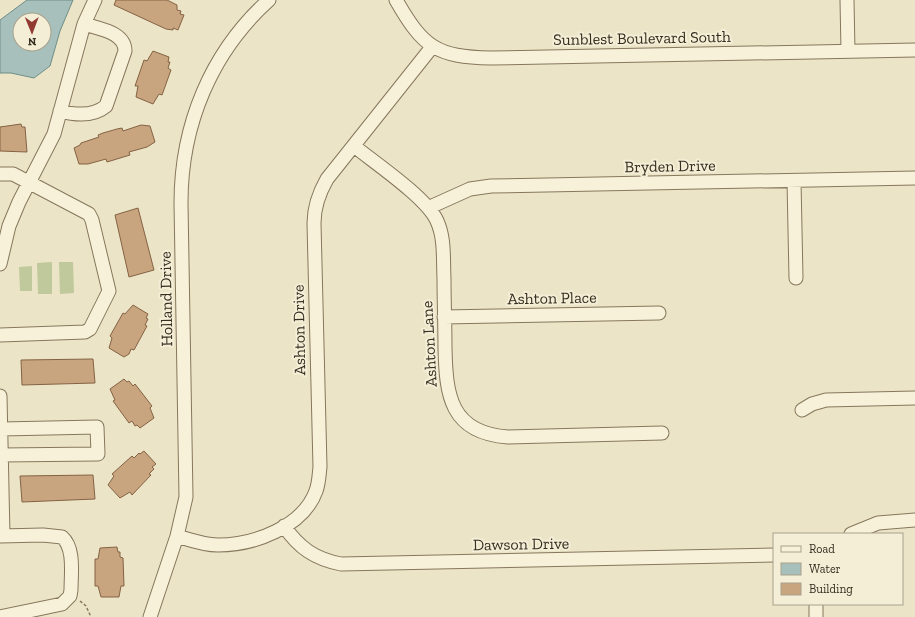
<svg xmlns="http://www.w3.org/2000/svg" width="915" height="617" viewBox="0 0 915 617" font-family="'Zilla Slab',serif">
  <style>
    .green { fill: #c0c99b }
    .water { fill: #a8c0bb; stroke: #6f8e89; fill-rule: evenodd }
    .building { fill: #c8a47f; stroke: #846344 }
    .lines { fill: none; stroke-linecap: round; stroke-linejoin: round }
    .minor-casing { stroke: #86775d; stroke-width: 15 }
    .path { stroke: #86775d; stroke-width: 1.5; stroke-dasharray: 3 2; stroke-linecap: butt }
    .minor { stroke: #f7f1d9; stroke-width: 13 }
    .labels { text-anchor: middle; dominant-baseline: central; stroke-width: 4; stroke-linejoin: round; paint-order: stroke }
    .street-label { font-size: 16px; fill: #372d20; stroke: #f4eed6 }
  </style>
  <rect width="100%" height="100%" fill="#ece4c7"/>
  <!-- green -->
  <path class="green" d="M52 262V294H38L37 263Z
    M59 262H73L74 293 60 294Z
    M32 266V291H20L19 267Z"/>
  <!-- water -->
  <path class="water" d="M27 0H73L60 31 50 66 34 78 11 73H0V20ZM20 20H44V44H20Z"/>
  <!-- building -->
  <path class="building" d="M116 0H167L177 5V10L181 11 180 14 184 15 178 30 173 28V30L166 29 114 5Z
    M153 51 169 57 168 62H170L168 68 171 70 162 95 159 94 153 104 136 97 138 86H135L144 60 147 61Z
    M21 124 22 127H25L27 152 0 151V127Z
    M141 125 150 126 155 142 147 147 129 152 130 155 107 162 106 159 88 164H79L74 148 80 145 81 143 99 137 98 135 103 133 117 129 122 128 123 131Z
    M138 208 154 270 129 277 115 215Z
    M133 305 148 314 146 318 148 319 145 325 147 326 134 350 131 349 129 354 124 357 109 348 112 338 110 336 123 313 125 314Z
    M93 359 95 383 22 385 21 360Z
    M124 379 127 382 129 381 133 386 135 384 152 406 150 408 154 418 140 428 137 425 135 426 132 421 129 423 113 401 115 400 110 389Z
    M144 451 156 464 152 467 154 469 149 474 151 475 132 495 130 492 120 498 108 485 114 476 112 474 132 456 134 458 139 453 140 454Z
    M93 475 95 499 22 502 20 476Z
    M117 547 118 552H120V557L123 558 124 586H121L119 597H101L98 586H95V559H98L100 548Z"/>
  <g class="lines">
    <!-- minor casing -->
    <g class="minor-casing">
      <path id="minor" d="M396 0C423 47 436 57 491 58L915 50
        M847 0 848 51
        M60 111C75 115 93 117 106 106L125 51C125 32 99 29 84 24
        M354 146C375 163 427 198 437 221 445 238 443 259 444 278 444 301 445 324 445 348 446 395 450 433 508 437L662 433
        M0 174H13L89 214 92 220 109 291 90 329 85 332 0 335
        M794 181 796 278
        M430 207 470 189 491 186 915 178
        M0 264 9 226 19 202 54 134 84 24 95 0
        M444 317 659 313
        M0 396 3 536
        M802 410 812 404 826 400 915 398
        M1 429 97 427 98 454 1 455
        M284 526C299 548 315 559 341 564L774 555
        M851 534 878 523 915 520
        M0 536 43 535 62 537C75 548 71 574 71 590L70 596 62 604 0 617
        M177 536C190 540 204 545 218 545 254 545 303 527 316 491 319 483 319 475 320 467L314 223C314 207 319 193 327 179L432 47
        M816 604V617
        M150 617 177 536 186 497 181 203C181 125 211 52 269 0"/>
    </g>
    <!-- path -->
    <path class="path" d="M80 601 86 606 91 617"/>
    <!-- minor -->
    <use href="#minor" class="minor"/>
  </g>
  <g class="labels">
    <!-- street labels -->
    <g class="street-label">
      <text transform="translate(642 38) rotate(-1)">Sunblest Boulevard South</text>
      <text transform="translate(670 166) rotate(-1)">Bryden Drive</text>
      <text transform="translate(552 298) rotate(-1)">Ashton Place</text>
      <text transform="translate(166 299) rotate(-91)">Holland Drive</text>
      <text transform="translate(299 330) rotate(-91)">Ashton Drive</text>
      <text transform="translate(429 344) rotate(-93)">Ashton Lane</text>
      <text transform="translate(521 544) rotate(-1)">Dawson Drive</text>
    </g>
  </g>
  <!-- legend -->
  <rect x="773" y="533" width="130" height="72" fill="#f4eed6" stroke="#a8a18d"/>
  <rect x="781" y="546" width="20" height="6" fill="#f7f1d9" stroke="#a8a18d"/>
  <text x="809" y="553" font-size="12" fill="#372d20">Road</text>
  <rect x="781" y="563" width="20" height="12" fill="#a8c0bb" stroke="#a8a18d"/>
  <text x="809" y="573" font-size="12" fill="#372d20">Water</text>
  <rect x="781" y="583" width="20" height="12" fill="#c8a47f" stroke="#a8a18d"/>
  <text x="809" y="593" font-size="12" fill="#372d20">Building</text>
  <!-- north arrow -->
  <g transform="translate(32 32) rotate(179)"><circle r="19" fill="#f4eed6" stroke="#a8a18d"/>
  <path d="M0-3L7 15L0 10L-7 15Z" fill="#923931"/>
  <text y="-6" font-size="11" font-weight="bold" text-anchor="middle" fill="#372d20">N</text>
  </g>
</svg>
